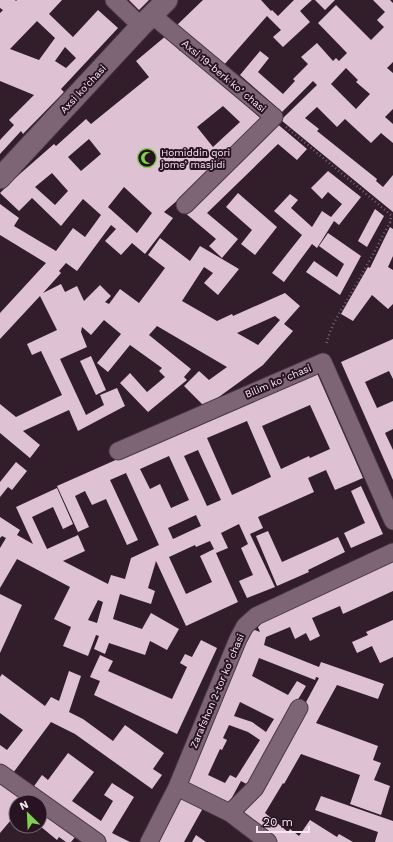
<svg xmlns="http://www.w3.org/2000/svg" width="393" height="842" viewBox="0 0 393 842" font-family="'Work Sans',sans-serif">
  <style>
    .building { fill: #dec2d3; fill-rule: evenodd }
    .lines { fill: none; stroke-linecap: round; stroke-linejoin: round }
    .minor-casing { stroke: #493844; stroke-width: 19 }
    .tertiary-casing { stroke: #493844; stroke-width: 23 }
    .path { stroke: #776571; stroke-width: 2.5; stroke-dasharray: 1 3; stroke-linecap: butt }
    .minor { stroke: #7e6575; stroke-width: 17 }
    .tertiary { stroke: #7e6575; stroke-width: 21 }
    .labels { text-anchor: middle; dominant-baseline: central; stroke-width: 4; stroke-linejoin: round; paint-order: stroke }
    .street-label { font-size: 10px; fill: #f5e7f0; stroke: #281421 }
    .poi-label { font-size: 10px; fill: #f5e7f0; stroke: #281421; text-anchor: start }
  </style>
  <rect width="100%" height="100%" fill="#321d2b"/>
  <!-- building -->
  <path class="building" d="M0 0H15L16 1 17 0H62L49 14 73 37 98 10 118 28 61 89 64 92 23 134 21 131 0 154V140L14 125 9 120 34 95 0 81V13L3 10 0 8ZM37 21 55 38 39 60 10 49ZM65 47 76 58 66 68 55 61Z
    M129 0H149L139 10Z
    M203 0H261L271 11 272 10 278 16 294 0H312L300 11 310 22 283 47 273 37 281 30 267 16 223 66 177 25Z
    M315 0H335L325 10Z
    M373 0H390L393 3V62L387 68 393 73V109L385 117 393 124V143L381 133 371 143 345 119 337 127 317 107 305 118 319 129 317 131 377 179 376 181 383 187 393 175V212L281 120 317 85 313 81 282 112 240 75 260 51 269 58 258 72 283 94 295 81 293 79 308 64 301 57 317 43 333 61 336 58 339 61 347 53 318 23 336 5 371 40 384 27 377 20 385 12ZM346 68 358 80 356 82 370 94 356 109 331 84Z
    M167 35 180 51 183 49 266 123 164 212 173 218 145 254 132 243 121 255 105 241 116 229 111 225 77 271 66 263 59 271 61 273 43 293 61 284 65 292 77 286 84 301 100 285 111 296 105 302 109 304 120 289 139 303 165 268 148 255 160 238 190 261 200 246 239 269 218 295 204 283 213 273 204 267 182 301 217 321 232 314 233 316 285 293 300 306 284 324 293 331 263 365 205 407 184 386 199 371 209 380 227 367 157 326 149 335 191 369 184 377 187 380 148 412 120 383 130 373 147 392 165 377 159 371 162 368 130 345 108 372 97 363 121 334 104 320 91 335 82 327 81 332 87 347 60 359 86 415 104 405 100 395 117 388 125 406 78 431 69 410 23 431 40 445 30 458 0 433V404L16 417 62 395 41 351 32 355 27 344 57 330 40 296 0 339V313L46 263 0 235V204L19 218 14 226 56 251 73 228 85 237 101 215 83 199 61 226 32 198 19 211 0 193 13 180 54 144 56 146 86 119 91 124 149 77 136 61ZM223 106 240 122 213 147 197 127ZM89 139 101 154 81 171 68 157ZM52 173 68 191 55 205 35 187ZM124 187 152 213 137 233 108 207ZM275 316 280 320 258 345 237 333Z
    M275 122 307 149 297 160 278 144 207 213 238 239 222 258 209 246 216 239 184 212Z
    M328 171 361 197 339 225 334 221 317 248 312 244 284 282 272 273 302 235 274 211 290 194 298 200 291 208 312 227 322 211 331 217 342 204 328 192 322 199 311 188Z
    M238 193 277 227 255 255 241 244 252 230 226 207Z
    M375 209 384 216 367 247 358 241Z
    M390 227 393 229V256L388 267 393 270V304L388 309 372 295 353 321 341 314 368 267 370 268Z
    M328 233 361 256 340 295 306 272 314 261 337 277 344 264 319 246Z
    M393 339V379L389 371 365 382 377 408 393 401V429L385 433 393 450V480L341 362Z
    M91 356 106 390 96 395 80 361Z
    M316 371 363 478 335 490 326 470 308 478 314 492 258 517 263 528 250 534 275 587 247 598 239 581 253 575 241 548 248 544 239 524 221 533 228 548 216 553 238 602 186 626 156 561 148 588 155 591 151 604 120 594 113 619 142 629 151 613 179 629 167 650 154 643 150 641 145 655 109 643 105 654 94 649 99 636 96 635 88 656 63 646 71 627 54 619 70 587 17 559 0 588V548L6 538 2 536 0 538V517L20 530 17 535 33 544 16 507 57 488 73 524 63 529 53 507 32 517 47 549 78 535 85 551 63 561 108 584 111 575 125 579 131 558 159 545 126 473 110 480 138 540 127 545 106 499 92 505 85 491 75 496 89 527 78 532 57 486ZM310 405 330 449 310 458 309 456 281 469 262 426ZM247 421 271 477 232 495 207 438ZM198 450 221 500 207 506 184 456ZM169 456 189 500 171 508 160 484 150 489 140 469ZM196 515 201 526 173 539 168 528ZM210 541 214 549 200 556 212 582 186 594 169 557 195 545 196 547ZM98 600 103 602 97 623 88 620Z
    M16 462 27 471 12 490 8 487 0 497V482Z
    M361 486 383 534 351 548 344 533 365 523 351 491Z
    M268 531 282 562 338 537 345 552 308 570 309 572 277 586 256 536Z
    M393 560V591L343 614 340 606 312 618 320 636 310 641 306 633 295 639 290 627 266 637 264 645 319 667 321 662 384 684 378 699 337 685 316 723 378 746 373 760 381 763 374 780 390 786 381 815 350 804 360 775 301 754 284 784 283 783 265 813 288 832 290 829 299 836 310 820 337 837 339 834 353 842H273L238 815 291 730 319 678 316 677 315 680 259 658 252 676 288 695 297 681 306 686 275 738 250 786 241 781 229 803 185 783 249 628 260 632 257 625 332 590V588ZM240 702 274 719 266 732 252 722 234 716ZM229 725 248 732 260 740 236 778 230 775 225 783 208 775 220 749 222 750 227 740 223 738Z
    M0 594 22 605 0 653Z
    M393 620V657L380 663 372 646 357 653 352 642 368 635 366 632Z
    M201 640 217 648 177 734 94 695 100 681 90 677 100 655 113 661 108 671 172 699 187 667 180 663 185 654 192 657Z
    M69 671 81 676 69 712 83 719 113 741 125 725 164 753 153 769 162 775 152 789 75 734 51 722 13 773 0 764V745L7 750 23 730 0 713V677L2 674 45 706 51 697 59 701Z
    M68 753 94 772 72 801 101 821 113 801 104 795 112 783 134 797 112 833 130 842H107L32 789 42 775 48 780Z
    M0 775 33 802H16V814L0 833Z
    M178 794 203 808 184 842H153Z
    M321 796 393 821V842H375L378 832 315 810Z
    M40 807 76 836 71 842H66L59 837 57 840 40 826Z
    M196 835 206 842H192Z"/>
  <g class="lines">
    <!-- minor casing -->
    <g class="minor-casing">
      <path id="minor" d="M114 0 141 26
        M152 15 274 117 185 205
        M118 451 323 362 393 521
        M0 773 97 842
        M177 787 230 813 255 788 299 708
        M230 813 268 842
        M149 842 177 787 238 639 245 626 256 616 393 552"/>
    </g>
    <!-- tertiary casing -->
    <g class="tertiary-casing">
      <path id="tertiary" d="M0 178 141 26 167 0"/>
    </g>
    <!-- path -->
    <path class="path" d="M286 127 358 187 391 215V217L390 222C378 245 366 268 353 290 343 308 330 325 326 346
      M390 222 393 224"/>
    <!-- minor -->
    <use href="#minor" class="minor"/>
    <!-- tertiary -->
    <use href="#tertiary" class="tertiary"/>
  </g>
  <!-- icons -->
  <defs>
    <g id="mosque-ring" transform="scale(1)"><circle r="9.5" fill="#281421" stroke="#80d051" stroke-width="1.5"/><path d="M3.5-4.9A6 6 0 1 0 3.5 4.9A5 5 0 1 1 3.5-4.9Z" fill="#80d051"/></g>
  </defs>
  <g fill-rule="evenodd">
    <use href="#mosque-ring" x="147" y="158"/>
  </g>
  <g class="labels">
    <!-- street labels -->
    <g class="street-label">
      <text transform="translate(224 76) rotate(40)">Аxsi 19-berk koʼchasi</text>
      <text transform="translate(83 89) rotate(-47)">Axsi ko'chasi</text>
      <text transform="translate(278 381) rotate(-23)">Bilim koʻchasi</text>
      <text transform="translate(217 691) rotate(-67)">Zarafshon 2-tor koʼchasi</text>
    </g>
    <!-- poi labels -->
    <g class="poi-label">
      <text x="161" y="152">Homiddin qori<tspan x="161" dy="12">jome’ masjidi</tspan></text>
    </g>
  </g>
  <!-- north arrow -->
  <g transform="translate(28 814) rotate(336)"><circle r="19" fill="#281421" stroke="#7a6874"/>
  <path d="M0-3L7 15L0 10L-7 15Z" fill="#80d051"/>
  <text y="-6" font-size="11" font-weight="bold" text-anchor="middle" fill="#f5e7f0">N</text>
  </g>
  <!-- scale -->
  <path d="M257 826v6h52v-6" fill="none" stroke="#f5e7f0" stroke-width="2"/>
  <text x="263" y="826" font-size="12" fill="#f5e7f0" stroke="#281421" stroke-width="3" paint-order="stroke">20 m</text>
</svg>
